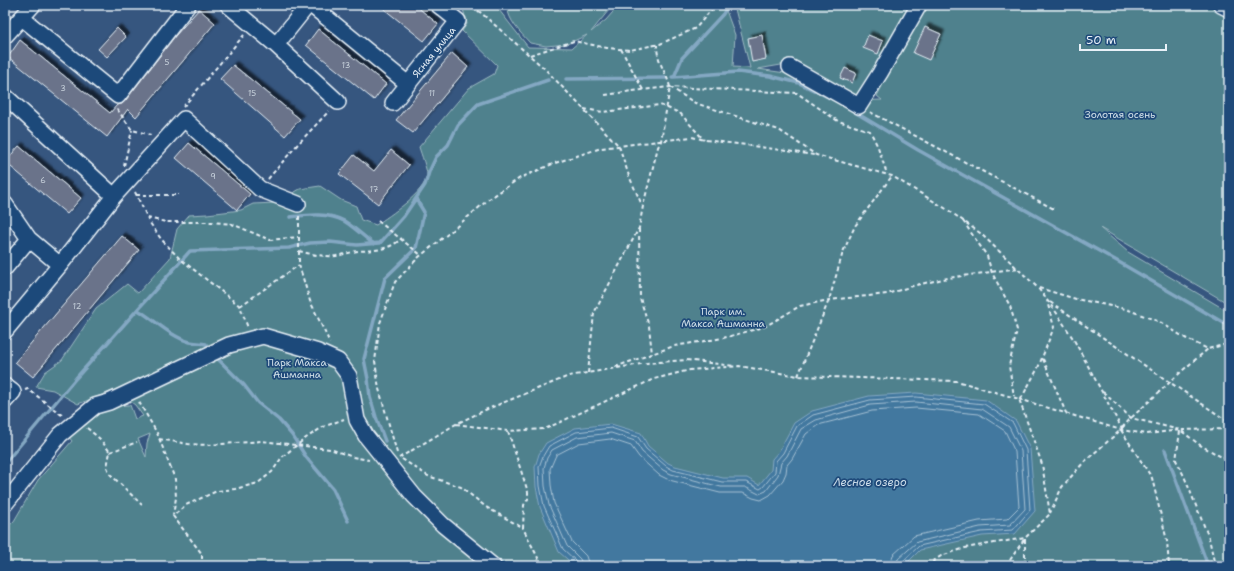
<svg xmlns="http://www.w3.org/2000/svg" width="1234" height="571" viewBox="0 0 1234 571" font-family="'Shantell Sans',sans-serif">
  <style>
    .green { fill: #4f818d; stroke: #9cb9c2; fill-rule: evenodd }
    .water { fill: #42789f; stroke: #84a8c3 }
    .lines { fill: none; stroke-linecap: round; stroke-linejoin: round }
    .shore { stroke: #a6c1d4; stroke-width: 1 }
    .stream { stroke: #84a8c3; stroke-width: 3.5 }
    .building { fill: #6a738a; stroke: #e8f1f8; filter: url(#shadow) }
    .minor-casing { stroke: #e8f1f8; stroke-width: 18 }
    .path { stroke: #e8f1f8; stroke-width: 2; stroke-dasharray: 4 3; stroke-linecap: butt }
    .minor { stroke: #1f4a7a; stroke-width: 15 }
    .labels { text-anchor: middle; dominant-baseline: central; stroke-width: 3.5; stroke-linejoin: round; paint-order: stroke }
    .number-label { font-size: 8px; fill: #c8d2dc }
    .street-label { font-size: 10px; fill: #e8f1f8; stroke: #1f4a7a }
    .park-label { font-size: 10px; fill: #d1e0e8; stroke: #1f4a7a }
    .water-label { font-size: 11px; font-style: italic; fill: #cfdfeb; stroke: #1f4a7a }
  </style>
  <defs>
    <filter id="shadow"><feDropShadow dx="3.5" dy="-3.5" stdDeviation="1" flood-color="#0009"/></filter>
  </defs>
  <rect width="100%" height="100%" fill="#36567f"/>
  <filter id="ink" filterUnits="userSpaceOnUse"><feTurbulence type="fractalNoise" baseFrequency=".025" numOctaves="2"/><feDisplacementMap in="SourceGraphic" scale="8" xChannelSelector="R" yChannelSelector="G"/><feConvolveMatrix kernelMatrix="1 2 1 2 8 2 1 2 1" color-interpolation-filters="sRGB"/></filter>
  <g filter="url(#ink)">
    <!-- green -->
    <path class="green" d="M462 5H501L499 10 528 47 572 48 587 35 567 44 546 46 530 43C520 32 508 21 507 5H613L591 32 606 20 619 5H724L735 35 733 67 750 68 734 5H911L859 98 798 62 758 69 806 76 853 101 882 100 877 96 923 5H1229V304L1100 228 1128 252 1229 312V566H5V529L14 521 38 480 72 441 68 436 105 406 130 405 135 419 143 416 135 405 115 390 78 404 53 390 36 387 45 372 62 360 96 309 127 284 138 293 170 258 177 229 189 215 207 214 241 210 253 204 276 203 300 189 320 186 341 200 356 206 361 220 376 225C390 215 425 193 427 175 427 169 421 154 419 147L469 88 494 74 497 65 462 31 467 24ZM150 434 147 443 146 457 138 439Z"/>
    <!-- water -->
    <path class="water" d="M916 393 986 400 1016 421 1030 449 1035 511 1015 534 982 536 920 550 904 566H575L559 552 540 507 536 487 535 467 539 454 546 443 575 428 611 424 641 433 648 446 668 463 675 466 723 478H747L759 485 771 470 772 459 779 451 794 423 812 411 869 396Z"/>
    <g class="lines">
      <!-- shore -->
      <path class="shore" d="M578 566 577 562 563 549 544 506 540 486 539 467 543 456 549 446 576 432 611 428 638 437 646 449 666 466 673 470 722 482H746L760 489 763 487 775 472 776 461 783 453 797 426 813 415 870 400 916 397 984 404 1013 423 1026 450 1030 510 1013 530 981 532 919 546 902 562 901 566
        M583 566 580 559 567 546 549 505 545 486 544 468 547 458 552 450 577 437 611 433 635 441 642 452 663 470 671 474 721 487H745L759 494 766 491 778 475 781 463 787 456 801 429 816 420 870 405 916 402 982 409 1009 427 1021 451 1025 509 1010 525 980 527 917 542 898 559 896 566
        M589 566 586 556 572 542 554 503 551 485 550 469 556 455 579 443 610 439 631 446 639 457 659 475 669 480 720 493H743L753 498 761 500 770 495 783 480 786 473 787 465 792 459 806 434 818 425 872 411 916 408 979 414 1005 431 1015 452 1019 507 1007 519 979 521 914 536 893 555 891 561 890 566"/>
      <!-- stream -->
      <path class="stream" d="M672 77H674L682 58 723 14 727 7
        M674 77 738 72 770 76 799 83 836 101
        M566 79 666 78
        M853 111 918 150 1117 261 1229 326
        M290 217C307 215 328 212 344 221 354 227 364 237 374 244
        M138 310C155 320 171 337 190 342 195 343 201 343 206 344L210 351
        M214 355 244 385 258 403 279 420 292 435 306 457 333 489 348 521
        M385 441 376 417 370 397 368 379 364 359 385 278 416 248 424 212 416 199
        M1165 450 1208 566
        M5 463 76 378 190 251 289 248 310 243 330 242 357 245 380 243 404 216 425 185 429 172 436 157 448 145 458 125 478 104 548 80
        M495 559 506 566"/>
    </g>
    <!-- building -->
    <path class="building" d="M379 5H415L438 24 424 41Z
      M199 9 215 23 136 117 128 109 107 137 8 57 20 40 110 113 117 105 122 104 125 101 175 36Z
      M925 27 941 34 929 60 913 53Z
      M117 28 126 37 107 57 98 49Z
      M318 29 386 84 374 100 306 45Z
      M762 35 766 59 752 62 748 38Z
      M868 35 883 41 878 54 863 48Z
      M452 53 468 67 413 133 396 120Z
      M233 65 300 119 285 136 220 79Z
      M845 68 856 73 852 83 840 78Z
      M189 143 250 194 237 210 176 158Z
      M19 146 81 198 67 214 5 162Z
      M391 150 409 165 378 204 339 174 354 155 374 171Z
      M122 236 139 250 33 377 15 362Z"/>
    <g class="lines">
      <!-- minor casing -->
      <g class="minor-casing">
        <path id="minor" d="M228 5 276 45 338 102
          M311 5 408 84
          M1221 5 1229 9
          M22 18 118 96 188 5
          M5 36 33 5
          M276 45 308 5
          M790 67 859 106 880 73 919 5
          M5 96 114 196 184 119 260 189 298 204
          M393 103 458 21 438 5
          M5 204 29 239 5 268
          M60 265 114 196
          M5 331 60 265 29 239
          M5 386 13 392 5 401
          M5 504 60 435 95 406 109 402 229 345 263 336 318 352 338 361 349 376 357 420 366 436 414 496 443 525 493 566"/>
      </g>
      <!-- path -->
      <path class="path" d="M465 5 480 12 545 69 619 146 629 176 642 205
        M729 5V6
        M621 49 643 90
        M530 55 574 41 607 48 630 50 660 44 696 28 715 5
        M670 87 695 103 779 130 816 155 892 176 948 210 980 233 1038 288 1056 312 1074 340 1122 429 1084 462 1062 487 1050 513
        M605 95 632 91 670 87 797 93 838 121 870 131 878 147 887 174
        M183 107 244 35
        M117 109 132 130 151 135
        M584 109 603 112 660 105 680 113 704 140
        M870 112 1054 209
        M124 166 132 130
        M268 179 297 145 329 111
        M135 192 150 223 161 239 179 258 240 306 248 328
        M136 195H179
        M299 216V265L310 301 330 343
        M147 218 166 222H212L232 224 270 240 298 237
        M378 221 421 255
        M963 221 987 256 992 273 1010 306 1017 330 1009 366 1014 396
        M639 229 640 298 649 326 652 354
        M299 251C310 254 324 257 336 256 343 255 350 252 358 251 375 250 388 251 402 238
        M1039 288 1076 299 1126 309 1160 322 1185 338 1208 349 1227 344 1229 345
        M1050 302 1229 422
        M240 306 299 265
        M1043 359 1066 413
        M615 367 674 346 723 338 764 327 800 306 829 300 887 294 916 285 948 278 1019 268
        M588 373 594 313 639 228 643 206 658 147 661 141 670 87C666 71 657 63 657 45
        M798 376 829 300 843 252 855 226 892 176
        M25 390 28 389 63 416
        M1103 392 1131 418 1180 430 1200 445 1229 461
        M1019 399 1121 430 1147 434 1180 430 1229 429
        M1021 399 1038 368 1054 327 1047 301
        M139 402 157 433 175 479 176 498 173 515
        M456 424 508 431 545 429 654 379 690 370 739 366 798 376 957 381 1019 399 1042 464 1050 514 1025 538 965 548 941 556 926 566
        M87 428 100 439 110 452 107 467 110 474 142 505
        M1122 428 1131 418 1183 370 1208 349
        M1121 430 1152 478 1167 541 1169 566
        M508 431 528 492V499L524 505 523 528 542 566
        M1180 431 1176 460 1184 476 1209 538 1215 566
        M159 439 188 444 208 445 262 441 330 449 353 457 369 460
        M110 452 137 442
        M397 453 379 389 375 361 380 323 395 282 419 257 449 233 489 199 520 178 555 163 601 148 692 137 705 140 746 145 814 155
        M399 458 456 424 485 410 569 376 647 363 686 360 734 366
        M402 459 428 476 461 487 486 507 523 528
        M1025 539V566
        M202 566V554L173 516 186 505 217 491 235 489 258 483 272 472 282 457 306 438 323 427 344 419
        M1006 566 1025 538"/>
      <!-- minor -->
      <use href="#minor" class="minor"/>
    </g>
  </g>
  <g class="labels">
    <!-- number labels -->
    <g class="number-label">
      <text x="167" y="62">5</text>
      <text x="346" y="65">13</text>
      <text x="63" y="88">3</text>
      <text x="252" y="93">15</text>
      <text x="432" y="93">11</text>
      <text x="213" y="176">9</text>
      <text x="43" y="180">6</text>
      <text x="374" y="189">17</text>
      <text x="77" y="306">12</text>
    </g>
    <!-- street labels -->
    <g class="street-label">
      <text transform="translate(434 52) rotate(-51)">Ясная улица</text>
    </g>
    <!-- park labels -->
    <g class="park-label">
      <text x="1120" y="114">Золотая осень</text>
      <text x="723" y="311">Парк им.<tspan x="723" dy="12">Макса Ашманна</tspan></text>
      <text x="297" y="362">Парк Макса<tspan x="297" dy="12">Ашманна</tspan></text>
    </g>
    <!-- water labels -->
    <g class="water-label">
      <text x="870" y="482">Лесное озеро</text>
    </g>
  </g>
  <!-- margin -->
  <rect width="1234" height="571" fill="none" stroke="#1f4a7a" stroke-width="20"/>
  <rect x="10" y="10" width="1214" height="551" fill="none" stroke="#e8f1f8" stroke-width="1.5" filter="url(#ink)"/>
  <!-- scale -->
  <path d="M1080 44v6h86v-6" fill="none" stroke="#e8f1f8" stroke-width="2"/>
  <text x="1086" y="44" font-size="12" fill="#e8f1f8" stroke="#1f4a7a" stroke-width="3" paint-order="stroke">50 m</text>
</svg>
